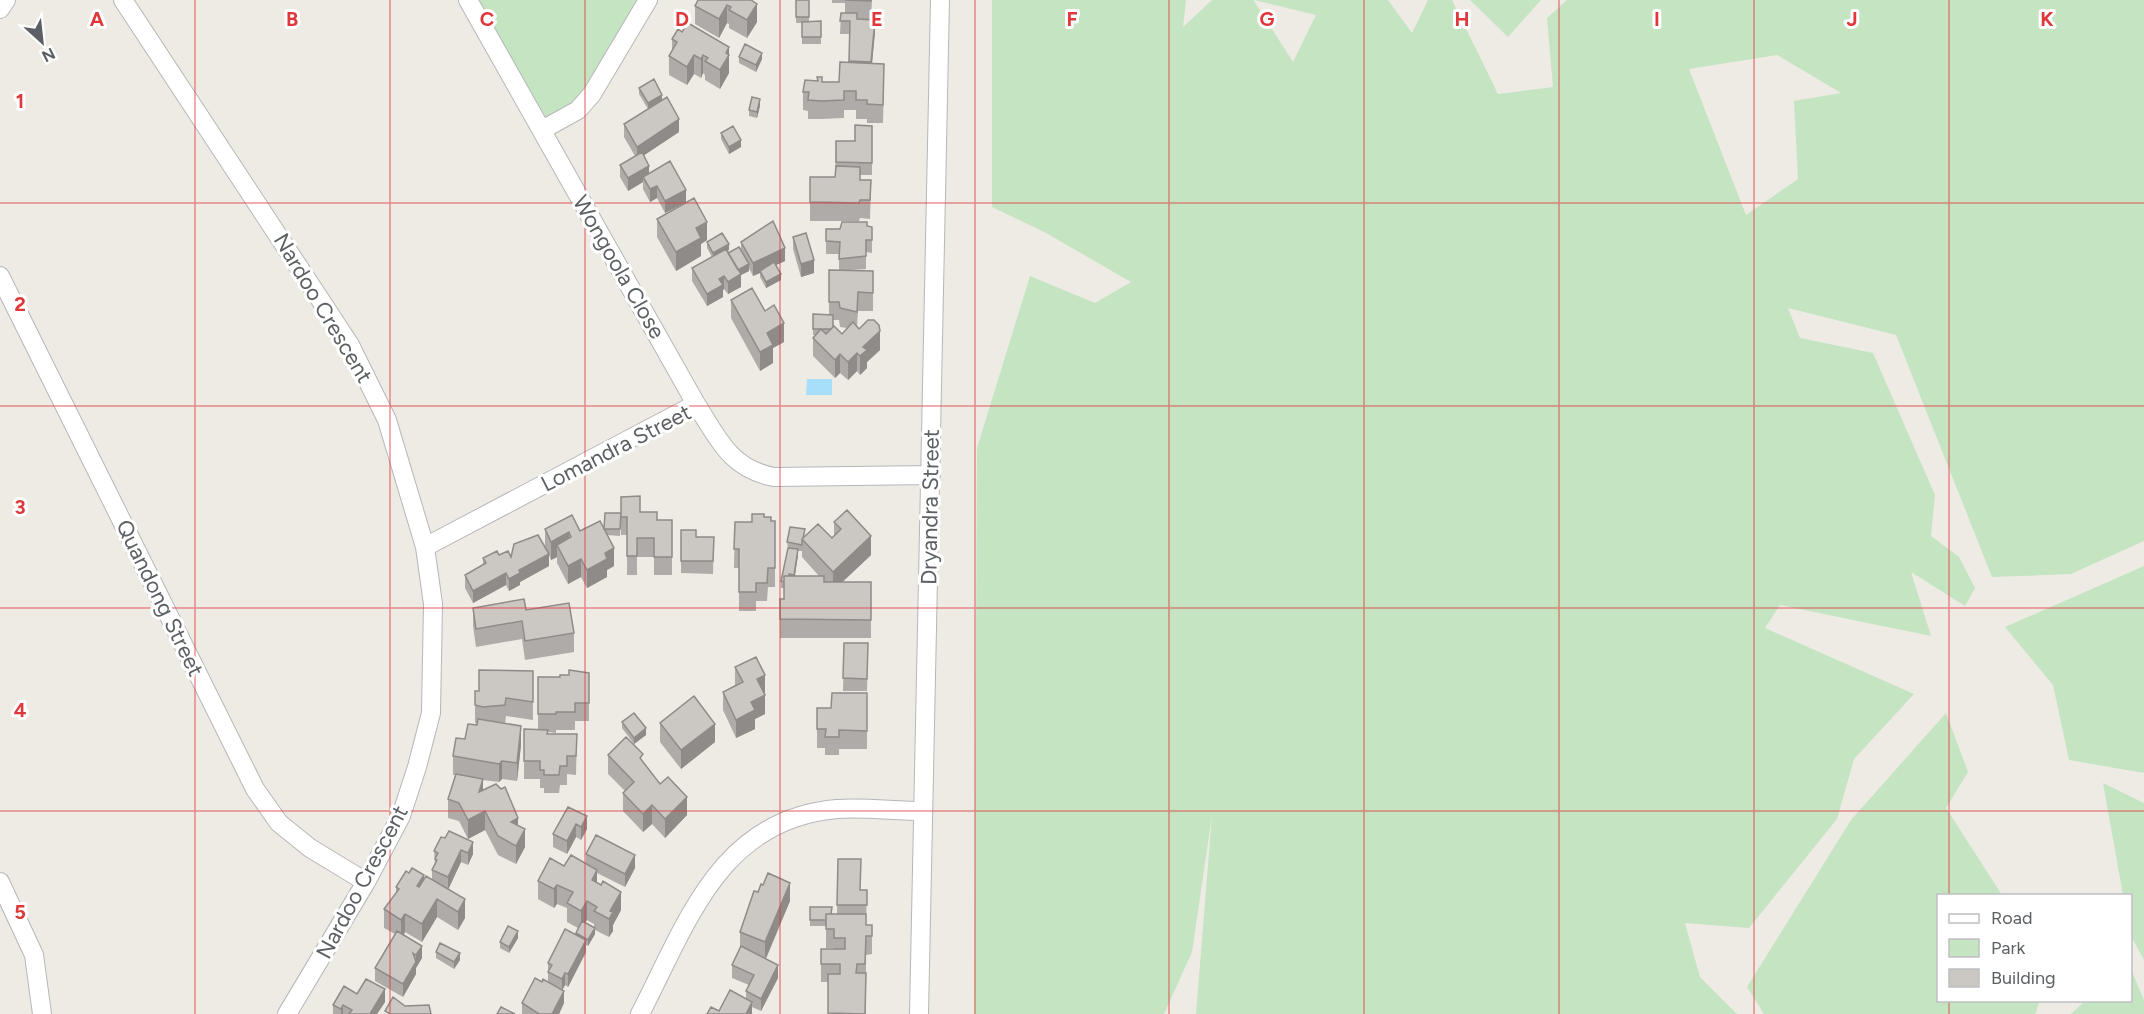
<svg xmlns="http://www.w3.org/2000/svg" width="2144" height="1014" viewBox="0 0 2144 1014" font-family="Figtree,sans-serif">
  <style>
    .green { fill: #c5e4c2; fill-rule: evenodd }
    .water { fill: #a7dffb }
    .lines { fill: none; stroke-linecap: round; stroke-linejoin: round }
    .minor-casing { stroke: #b4b7ba; stroke-width: 20 }
    .minor { stroke: #fff; stroke-width: 18 }
    .wall { fill: #afaba8; fill-rule: evenodd }
    .shaded-wall { fill: #8e8b88 }
    .building { fill: #cbc7c3; stroke: #8e8b88; stroke-width: 1.5 }
    .grid { fill: none; stroke: #e0373b; stroke-width: 1.5; stroke-opacity: 0.55 }
    .labels { text-anchor: middle; dominant-baseline: central; stroke-width: 6; stroke-linejoin: round; paint-order: stroke }
    .street-label { font-size: 22px; fill: #5c6064; stroke: #fff }
    .grid-label { font-size: 20px; text-anchor: middle; font-weight: bold; fill: #e0373b; stroke: #fff; stroke-width: 6; stroke-linejoin: round; paint-order: stroke }
  </style>
  <rect width="100%" height="100%" fill="#eeebe4"/>
  <!-- green -->
  <path class="green" d="M468 0H648L592 94 542 130Z
    M992 0H1186L1183 27 1212 0H1388L1412 33 1428 0H1452L1498 94 1553 87 1547 18 1567 0H2144V541L2071 574 1992 577 1896 335 1788 308 1800 338 1873 353 1935 495 1931 536 1959 557 1975 588 1965 606 1911 572 1931 636 1780 605 1765 628 1914 694 1854 759 1837 819 1749 928 1685 923 1700 977 1737 1014H1196L1212 815 1192 952 1164 1014H974L977 448 1030 276 1095 303 1131 282 1046 233 992 207ZM1254 0 1316 15 1293 62 1254 1ZM1777 55 1841 93 1794 101 1798 179 1746 215 1689 69Z
    M1470 0H1541L1508 37Z
    M2144 566V773L2069 760 2053 685 2005 627Z
    M1946 713 1968 772 1946 808 2002 895 1938 896V1000L2040 1001 2035 1014H1764L1747 987 1851 820Z
    M2103 783 2144 803V960L2131 936 2130 896 2123 895Z
    M2131 969 2144 1000V1014H2071L2085 1001 2130 1000Z"/>
  <!-- water -->
  <path class="water" d="M807 379H832V395H806Z"/>
  <g class="lines">
    <!-- minor casing -->
    <g class="minor-casing">
      <path id="minor" d="M123 0 350 345 387 420 425 547 433 604 431 713 417 767 401 816 366 882 287 1014
        M468 0 696 404C718 438 730 469 774 477L931 475
        M0 9 6 0
        M542 130 578 110 592 94 648 0
        M0 276 255 789 279 823 310 848 366 882
        M425 547 696 404
        M0 882 34 955 42 1014
        M640 1014C687 924 719 819 837 809 865 807 895 811 923 811
        M919 1014 940 0"/>
    </g>
    <!-- minor -->
    <use href="#minor" class="minor"/>
  </g>
  <!-- wall -->
  <path class="wall" d="M751 0 757 22 747 38 729 28V24L727 23 719 38 695 24V6Z
    M796 0H809V21H821V44H802V23H796Z
    M832 0H872L871 19H857L875 32 872 64 884 83 883 123H867V119H856V110H844V118L821 119H808V111L803 110V92L822 82H839L849 62 850 34H840L841 13H845V3H832Z
    M682 32 729 47V73L720 89 705 80V75L703 73 701 78 694 74 687 85 669 75V56L672 51V39Z
    M739 57 762 59 756 72 739 63Z
    M639 88 662 100 679 132 644 155 649 173 686 202 665 213 657 198 650 202 643 189V182L628 191 620 177V165L635 156 624 137V124L648 109 639 94Z
    M760 106 757 118 749 116V110Z
    M872 126V175H860V180H871L870 219 860 218 859 221H810V177H835L836 141H855Z
    M721 133 741 147 729 154 721 139Z
    M657 219 707 240 701 244V256L676 271 657 237Z
    M867 226 872 227V253L866 252V269L850 270 873 271V311H858L857 327 880 350 867 362V368L860 375 857 371 848 380 840 373 835 378 813 356V338L815 335H813V314L829 315V270H839V254H826V229H840ZM833 320H839L840 327 847 328 842 334 833 327Z
    M793 237 814 273 801 277 793 249Z
    M707 242 729 250 727 251 728 253 741 251V242L785 261 776 265 781 280 766 288 760 277V273L753 276 749 268V271L741 275V287L728 294 724 289 723 290V297L707 306 692 281V268L712 257 707 248Z
    M731 300 765 311 784 342 773 348V363L760 371 731 318Z
    M621 497 640 512 657 520H672V575H654V557H637V575H627V535H621Z
    M621 513 620 536 607 535 614 566 607 570V577L587 588 581 577 568 584 557 563V557L551 560 549 555V566L520 582V585L509 591 506 585 473 603 465 588V575L483 565V558L499 555 511 557 545 547V529L580 531 604 529Z
    M764 517 771 521H775V587H768L767 601H756V611H739V568H734L735 522H752Z
    M834 522 871 555 842 582H871V638H780V599H784V588H781V581L788 548 787 542 804 536 832 538 834 535ZM802 550V557L819 576H795L798 551H802Z
    M681 530 696 537H714L713 574 681 573Z
    M473 608 526 610 574 633V652L525 660 522 639 476 647 473 626Z
    M844 643H868L867 691H843Z
    M735 667 765 694H764L765 714 755 719V729L736 738 723 710V692L735 685Z
    M533 671V720L506 716 505 724 521 745 517 781 502 779 499 782 483 780V790L518 825 525 847 516 864 498 855 485 830 468 839 459 821 448 818V799L455 775H453V756L477 725V724L475 723V691H479Z
    M589 673V721H575V730H556V733L548 732V734H577L576 775 567 774V785H560L559 793H544V788H540V779H524V729H538V677H560L569 675Z
    M867 693V749H839V755H825V748H817V708H831Z
    M622 722 646 735 634 744 622 728Z
    M660 723 715 742 681 769 660 742Z
    M608 755 643 762 660 784 687 815 665 838 652 824 643 832 623 811V793L625 791 608 774Z
    M568 807 587 829 581 840 576 837 567 854 553 847V834Z
    M441 837 473 854 468 865 461 862 448 889 465 918 458 930 437 917 422 942 405 932 404 935 422 958 416 968V967V974L403 997 375 981V968L395 934 384 928V909L396 894V887L424 879 432 880V870L435 865 434 851Z
    M586 854 635 868 625 887 597 873V883L621 910 613 925V931L609 937 595 930V934L588 946 586 945V952L568 987 565 985 562 990 564 1003 559 1014H522V1003L542 982H548V963L576 934 578 928 567 922V908L557 904 554 908 538 899V881L564 866 586 863ZM587 920 594 924V927L585 922Z
    M838 859 861 890H867L866 925H872V954L866 955V1014H828V982H821V949H834V948H826V926H810V907L832 914H837Z
    M790 901 766 959 778 978 761 1011 752 1007V1014L719 1011 746 999V991L749 985 732 978V965L740 949V932Z
    M518 938 509 953 500 948V942Z
    M436 952 460 960 454 969 436 958Z
    M357 994 385 1002 377 1014H333V1005Z"/>
  <!-- shaded-wall -->
  <path class="shaded-wall" d="M757 4V22L747 38V20Z
    M727 5V23L719 38V19Z
    M875 20V32L871 74V62Z
    M729 47V73L720 89V70L726 53Z
    M762 53V59L756 72V65Z
    M694 55V74L687 85V67Z
    M703 55V73L701 78V59Z
    M662 95V101L648 109V103Z
    M760 99V106L757 118V112Z
    M679 119V132L637 160V147Z
    M741 140V147L729 154V147Z
    M649 166V179L643 177V182L628 191V178Z
    M657 186V198L650 202V189Z
    M686 190V202L665 213V201Z
    M707 222V240L701 244V256L676 271V252L696 228Z
    M729 244V250L713 259V253Z
    M785 248V261L761 272 760 271V273L753 276V263Z
    M814 260V273L801 277V264Z
    M749 264V271L741 275V287L728 294V282L737 271Z
    M781 274V280L766 288V282Z
    M724 276V289L723 290V297L707 306V294L719 279Z
    M784 323V342L773 348V363L760 371V352L767 333Z
    M880 331V350L867 362V368L860 375V356L863 347Z
    M857 353V371L848 380V362Z
    M840 354V373L835 378V360Z
    M569 532V551L557 545V557L551 560V542Z
    M871 536V555L833 591V572Z
    M614 548V566L607 570V577L587 588V570L605 553Z
    M798 549V556L794 581V575Z
    M549 554V566L520 582V585L509 591V579L519 570Z
    M581 559V577L568 584V566Z
    M506 573V585L473 603V591Z
    M765 675V694L757 698V679Z
    M765 695V714L755 719V729L736 738V720L751 702Z
    M715 724V742L681 769V750Z
    M521 726V745L517 781V763Z
    M646 728V735L634 744V738Z
    M502 761V779L499 782V764Z
    M483 779V797L479 792Z
    M687 797V815L665 838V819Z
    M652 805V824L643 832V814Z
    M485 811V830L468 839V820Z
    M587 816V829L581 840V827Z
    M518 818V837L511 822Z
    M576 824V837L567 854V841Z
    M525 829V847L516 864V846Z
    M473 842V854L468 865V853Z
    M461 850V862L448 890V877Z
    M635 855V868L625 887V874Z
    M597 870V888L592 880Z
    M424 875V893L417 886Z
    M790 883V901L765 960V942Z
    M557 885V904L554 908V889Z
    M621 892V910L613 925V931L609 937V919L610 911Z
    M437 899V917L422 942V924Z
    M465 899V918L458 930V912Z
    M587 901V920L581 930V911Z
    M405 914V932L401 938V920Z
    M595 928V934L588 946V940Z
    M518 931V938L509 953V947Z
    M586 940V952L568 987V974Z
    M422 946V958L416 968V955Z
    M460 953V960L454 969V962Z
    M416 962V974L403 997V984Z
    M778 965V978L761 1011V999Z
    M565 973V985L562 991V979Z
    M385 989V1002L377 1014H370Z
    M564 991V1003L559 1014H552Z
    M752 1002V1014H746Z
    M343 1005V1014H341V1009Z"/>
  <!-- building -->
  <path class="building" d="M698 0H751L757 4 747 20 729 10 731 7 727 5 719 19 695 6Z
    M796 0H809V17H796Z
    M845 0H871V1Z
    M841 13H857V19L875 20 871 62 849 61 850 21H840Z
    M821 21V37H802V22Z
    M688 23 729 47 726 53 729 55 720 70 705 61 708 58 703 55 701 59 694 55 687 67 669 56 677 42 672 39 678 29 682 32Z
    M745 44 762 53 756 65 739 57Z
    M840 62 884 64 883 105 867 104V100H856V91H844V100L821 101 808 100 809 92H803L805 80 818 81 817 77H822V82H839Z
    M654 79 662 95 648 103 639 88Z
    M667 97 679 119 637 147 624 124Z
    M752 97 760 99 757 112 749 110Z
    M855 125 872 126V163L836 162V141H855Z
    M733 126 741 140 729 147 721 133Z
    M642 152 649 166 628 178 620 165Z
    M670 161 686 190 665 201 657 186 650 189 643 177Z
    M836 166 860 167V180H871L870 200H860L859 203 810 202V177H835Z
    M694 198 707 222 696 228 701 238 676 252 657 219Z
    M773 221 785 248 753 263 741 242Z
    M842 222H867V226L872 227V240H866V256L839 259 840 242 826 241V229H840Z
    M722 233 729 244 713 253 707 242Z
    M806 233 814 260 801 264 793 237Z
    M739 247 749 264 738 270 728 253Z
    M726 249 741 274 728 282 724 276 719 279 723 285 707 294 692 268Z
    M774 262 781 274 766 282 760 271Z
    M829 270 873 271V293L858 292 857 312 840 308 839 302H829Z
    M752 288 765 311 774 305 784 323 767 333 773 345 760 352 731 300Z
    M813 314 833 315V327L831 329H813Z
    M868 320H874L879 325 880 331 863 347 867 350 860 356 857 353 848 362 840 354 835 360 813 338 821 329 826 334 834 326 842 334 853 322 859 329Z
    M640 496V512H657V520H672V557H654V538H637V556H627V517H621V497Z
    M847 510 871 536 833 572 802 539 818 524 832 538 841 529 834 522Z
    M605 513H621L620 529H604Z
    M752 514H764V517H771V521H775V568H768L767 583H756V592H739V549H734L735 522H752Z
    M572 515 580 531 600 521 614 548 605 553 607 559 587 570 581 559 568 566 557 545 571 537 569 532 551 542 545 529Z
    M790 527 805 529 803 538 802 539V545L787 542Z
    M681 530H696V537H714L713 561H681Z
    M538 535 549 554 519 570 520 573 509 579 506 573 473 591 465 575 486 563 483 558 497 551 499 555 508 551 511 557 514 544Z
    M788 548 798 549 794 575 789 574V576H784V582L781 581Z
    M784 576H824V582H871V620L780 619V599H784Z
    M524 599 526 610 569 603 574 633 525 641 522 621 476 629 473 608Z
    M844 643H868L867 679 843 678Z
    M756 657 765 675 757 679 765 695 751 702 755 710 736 720 723 692 743 682 735 667Z
    M479 670 533 671V702L506 698 505 705 483 707 475 705V691H479Z
    M569 670 589 673V703H575V712H556V714H538V677H560V675H569Z
    M832 693H867V731L839 730V737H825L826 729H817V708H831Z
    M694 696 715 724 681 750 660 723Z
    M634 713 646 728 634 738 622 722Z
    M478 719 521 726 517 763 502 761 499 764 453 756 456 738 465 739 468 724 477 725Z
    M524 729 548 730 547 734H577L576 756H567V766H560L559 775H544V770H540V761H524Z
    M626 737 643 754 640 758 660 784 668 777 687 797 665 819 652 805 643 814 623 793 634 782 608 755Z
    M456 774 483 779 479 792 496 784 501 789 505 787 518 818 511 822 525 829 516 846 498 836 485 811 468 820 459 803 448 799Z
    M568 807 587 816 581 827 576 824 567 841 553 834Z
    M449 831 473 842 468 853 461 850 448 877 432 870 437 860 435 859 438 853 434 851 441 837 445 838Z
    M596 835 635 855 625 874 586 854Z
    M571 855 597 870 592 880 601 885 603 881 621 892 610 911 613 912 609 919 594 911 597 907 587 901 581 911 567 903 573 892 557 885 554 889 538 881 550 858 564 866Z
    M838 859H861L860 890H867V905H837Z
    M412 868 424 875 417 886 419 887 426 876 465 899 458 912 437 899 422 924 405 914 401 920 384 909 399 889 396 887 406 871 409 873Z
    M768 873 790 883 765 942 740 932 754 891 758 892 761 884 763 885Z
    M810 907H832L831 914H826V920H810Z
    M826 914H866V925H872V936H866L865 964H857L856 973H866L865 1014 828 1013V974H840V964H821V949H845V938H834V929H826Z
    M582 921 595 928 588 940 576 933Z
    M508 926 518 931 509 947 500 942Z
    M565 929 586 940 568 974 565 973 562 979 548 972 552 965 548 963Z
    M397 931 422 946 416 955 413 953 416 962 403 984 375 968Z
    M440 943 460 953 454 962 436 952Z
    M741 946 778 965 761 999 746 991 754 975 732 965Z
    M535 978 542 982 543 979 564 991 552 1014H539L522 1003Z
    M366 979 385 989 370 1014H349L352 1010 343 1005 341 1009 333 1005 344 986 357 994Z
    M730 990 752 1002 746 1014H707L711 1007 719 1011Z
    M393 997 405 1006 429 1005 431 1014H390L385 1011Z
    M501 1007 515 1014H497Z"/>
  <!-- grid -->
  <path class="grid" d="M195 0V1014M390 0V1014M585 0V1014M780 0V1014M975 0V1014M1169 0V1014M1364 0V1014M1559 0V1014M1754 0V1014M1949 0V896M0 203H2144M0 406H2144M0 608H2144M0 811H2144M1949 1000V1014"/>
  <g class="labels">
    <!-- street labels -->
    <g class="street-label">
      <text transform="translate(619 267) rotate(60)">Wongoola Close</text>
      <text transform="translate(323 308) rotate(59)">Nardoo Crescent</text>
      <text transform="translate(616 448) rotate(-27)">Lomandra Street</text>
      <text transform="translate(930 507) rotate(-89)">Dryandra Street</text>
      <text transform="translate(160 598) rotate(64)">Quandong Street</text>
      <text transform="translate(362 882) rotate(-62)">Nardoo Crescent</text>
    </g>
  </g>
  <g class="grid-label">
    <text x="97" y="26">A</text>
    <text x="292" y="26">B</text>
    <text x="487" y="26">C</text>
    <text x="682" y="26">D</text>
    <text x="877" y="26">E</text>
    <text x="1072" y="26">F</text>
    <text x="1267" y="26">G</text>
    <text x="1462" y="26">H</text>
    <text x="1657" y="26">I</text>
    <text x="1852" y="26">J</text>
    <text x="2047" y="26">K</text>
    <text x="20" y="108">1</text>
    <text x="20" y="311">2</text>
    <text x="20" y="514">3</text>
    <text x="20" y="717">4</text>
    <text x="20" y="919">5</text>
  </g>
  <!-- legend -->
  <rect x="1937" y="894" width="195" height="108" fill="#ffffff" stroke="#bebfc1" stroke-width="1.5"/>
  <rect x="1949" y="914" width="30" height="9" fill="#ffffff" stroke="#bebfc1" stroke-width="1.5"/>
  <text x="1991" y="924" font-size="18" fill="#5c6064">Road</text>
  <rect x="1949" y="939" width="30" height="18" fill="#c5e4c2" stroke="#bebfc1" stroke-width="1.5"/>
  <text x="1991" y="954" font-size="18" fill="#5c6064">Park</text>
  <rect x="1949" y="969" width="30" height="18" fill="#cbc7c3" stroke="#bebfc1" stroke-width="1.5"/>
  <text x="1991" y="984" font-size="18" fill="#5c6064">Building</text>
  <!-- north arrow -->
  <g transform="translate(42 42) rotate(153)" stroke="#ffffff" stroke-width="4.5" paint-order="stroke">
  <path d="M0-4.5L10 22L0 15L-10 22Z" fill="#5c6064"/>
  <text y="-9" font-size="16" font-weight="bold" text-anchor="middle" fill="#5c6064">N</text>
  </g>
</svg>
